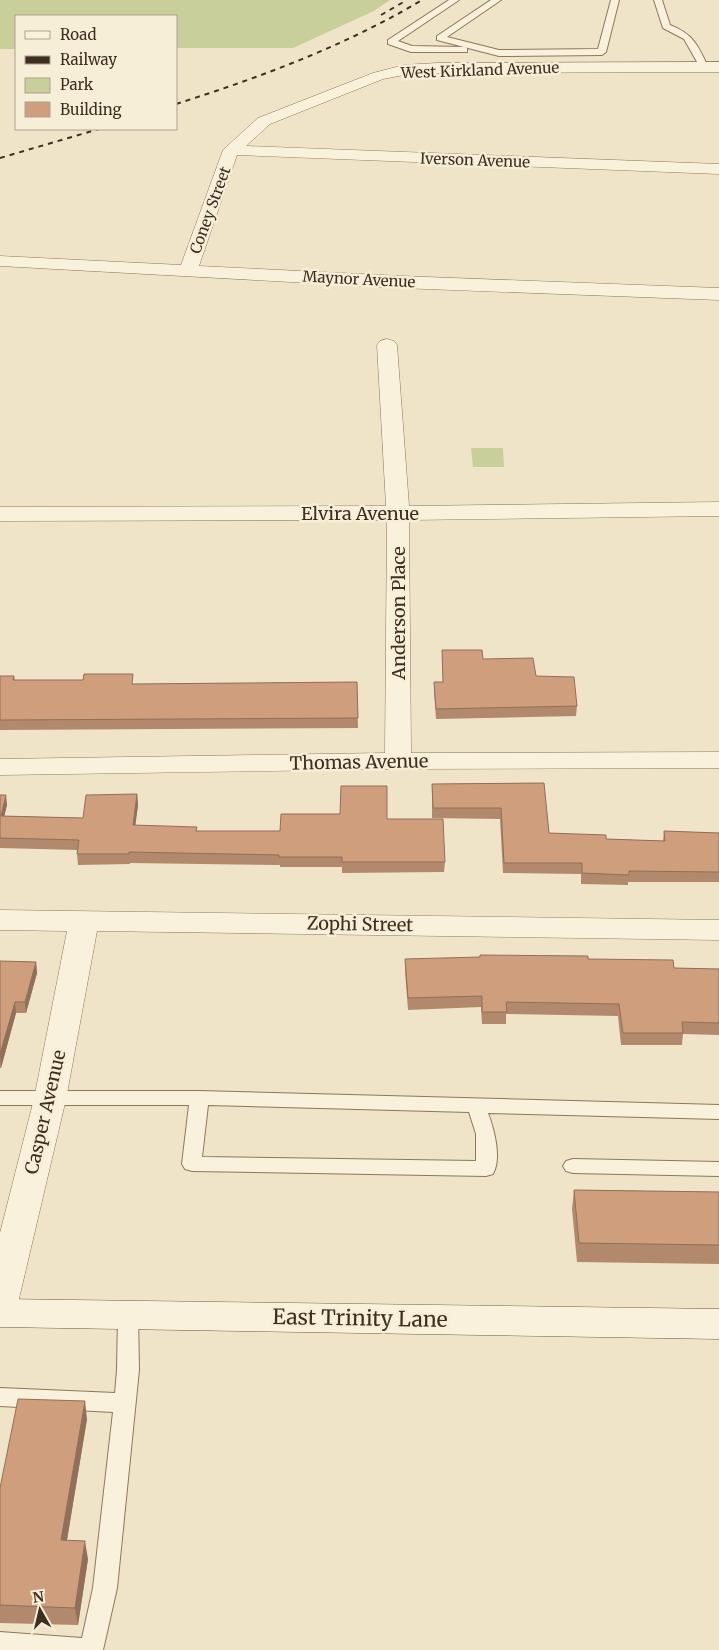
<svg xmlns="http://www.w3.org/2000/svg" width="719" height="1650" viewBox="0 0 719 1650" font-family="Merriweather,serif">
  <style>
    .green { fill: #c9cf9b }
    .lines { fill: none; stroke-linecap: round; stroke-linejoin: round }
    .lane-casing { stroke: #8d765c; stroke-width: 2 }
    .street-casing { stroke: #8d765c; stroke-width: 1 }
    .secondary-casing { stroke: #6f573f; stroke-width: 1 }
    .lane { fill: #faf1dc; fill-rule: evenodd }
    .street { fill: #faf1dc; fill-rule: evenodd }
    .secondary { fill: #faf1dc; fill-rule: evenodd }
    .rail { stroke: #3d2e20; stroke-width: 2; stroke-dasharray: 5 5; stroke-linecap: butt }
    .wall { fill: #b2896c }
    .shaded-wall { fill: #916f58 }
    .building { fill: #cf9f7d; stroke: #916f58 }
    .labels { text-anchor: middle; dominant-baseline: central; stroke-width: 5; stroke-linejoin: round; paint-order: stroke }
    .far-street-label { font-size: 15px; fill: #3d2e20; stroke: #f7eed8 }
    .street-label { font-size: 18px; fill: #3d2e20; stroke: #f7eed8 }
    .near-street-label { font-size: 21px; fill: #3d2e20; stroke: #f7eed8 }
  </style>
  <rect width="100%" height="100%" fill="#f0e4c8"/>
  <!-- green -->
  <path class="green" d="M0 0H390L374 11 293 48H176V16H16V49H0Z
    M471 448H503L504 467H473Z"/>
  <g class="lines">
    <!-- lane casing -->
    <g class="lane-casing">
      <path id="lane" d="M449 0H459L398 41 412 46 464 47 467 48V52H411L388 44V40Z
        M491 0H501L447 37 499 50 598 49 611 0H619L606 52 602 55 499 56 437 40V36Z
        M654 0H662L670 25C693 34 698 45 708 67L707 69H701L684 39 663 28Z
        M0 1091H199L719 1105V1119L488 1113C494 1129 502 1158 493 1174L486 1176 192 1171 185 1169 182 1164 189 1105H0ZM208 1105 469 1112 476 1134V1161L202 1157Z
        M573 1159 719 1162V1176L573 1173 566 1171 563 1166 566 1161Z
        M128 1305 135 1308 138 1314 139 1370 117 1588 103 1650H0V1632L82 1638 93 1588 113 1412 0 1406V1388L115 1393 117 1370 118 1314 121 1308Z"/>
    </g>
    <!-- street casing -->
    <g class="street-casing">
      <path id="street" d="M719 62V72L437 73 404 75 383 79 270 124 246 146 719 164V174L237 155 199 266 400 276 719 288V300L400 288 0 266V256L181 265 223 150 258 118 373 73 404 65 437 63Z
        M387 339 394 341 397 345 409 506 719 502V516L409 520 411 753 719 752V768L398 769 0 775V759L385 753 387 520 0 521V507L386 506 377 345 380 341Z
        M0 910 719 920V940L97 931 66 1099 18 1303 12 1313 0 1317V1233L34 1099 67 931 0 930Z"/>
    </g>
    <!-- secondary casing -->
    <g class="secondary-casing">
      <path id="secondary" d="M0 1299 719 1309V1339L0 1327Z"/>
    </g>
    <!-- lane -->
    <use href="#lane" class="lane"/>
    <!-- street -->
    <use href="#street" class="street"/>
    <!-- secondary -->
    <use href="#secondary" class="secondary"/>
    <!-- rail -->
    <path class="rail" d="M381 15 407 0
      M176 104C261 77 345 46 422 0
      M0 158 99 129"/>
  </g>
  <!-- wall -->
  <path class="wall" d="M442 650 483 659 536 676 577 706 576 716 436 719 434 692V682H443Z
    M0 676H14L15 680H83L134 684 357 682 358 728 0 730Z
    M544 783 549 833 606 839 663 841 664 831 719 833V882H628V885L581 884V874L503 873 500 819 432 818V784Z
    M137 794 138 805 135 825 197 831H280L387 819 445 862 444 872 342 873V867H280V865L130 863V864L78 865 77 854 78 850 0 848V795L7 805 4 816 83 818Z
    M405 959H588L674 968 719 969V1035L683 1034 682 1045H621L618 1016 506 1014V1024H482L481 1007 408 1010 405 971Z
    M0 961 36 962 37 973 26 1013H16L1 1068H0Z
    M574 1190 719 1192V1264L577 1262 572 1209Z
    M87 1419 67 1540 88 1559 78 1625 0 1623V1488Z"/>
  <!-- shaded-wall -->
  <path class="shaded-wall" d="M137 794 138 805 134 836 133 825Z
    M6 795 7 805 2 826 1 816Z
    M36 962 37 973 26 1013 25 1002Z
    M15 1002 16 1013 1 1068 0 1054Z
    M85 1401 87 1419 64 1558 61 1540Z
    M85 1541 88 1559 78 1625 75 1608Z"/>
  <!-- building -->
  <path class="building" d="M442 650H482L483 659 533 658 536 676 574 677 577 706 436 709 434 682H443Z
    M84 674H133L132 684 357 682 358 718 0 720V676H14L13 680H83Z
    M544 783 549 833 606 835V839L665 841 664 831 719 833V872L629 871V875L582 873V863H504L501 808H433L432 784Z
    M341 786H387V819H443L445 862H342V857H279V855L129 852V854H77L79 840 0 838V795H6L1 816 83 818 86 795 137 794 133 825 197 827 196 831H280L281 814H340Z
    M480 955 588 956V959L673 960 674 968 719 969V1023L682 1022 683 1033H623L619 1004 506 1002 507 1012H482V996L408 998 405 959 480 957Z
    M0 961 36 962 25 1002H15L0 1054Z
    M574 1190 719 1192V1245L579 1243Z
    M18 1399 85 1401 61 1540 85 1541 75 1608 0 1605V1488Z"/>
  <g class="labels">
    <!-- far-street labels -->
    <g class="far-street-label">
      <text transform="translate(480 70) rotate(-2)">West Kirkland Avenue</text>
      <text transform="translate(475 160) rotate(2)">Iverson Avenue</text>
      <text transform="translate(210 210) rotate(-70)">Coney Street</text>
      <text transform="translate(359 279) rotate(3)">Maynor Avenue</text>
    </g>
    <!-- street labels -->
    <g class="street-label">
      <text x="360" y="513">Elvira Avenue</text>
      <text transform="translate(398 613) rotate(-90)">Anderson Place</text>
      <text transform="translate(359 762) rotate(-1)">Thomas Avenue</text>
      <text transform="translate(360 924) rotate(1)">Zophi Street</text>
      <text transform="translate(45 1112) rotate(-77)">Casper Avenue</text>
    </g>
    <!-- near-street labels -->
    <g class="near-street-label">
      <text transform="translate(360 1318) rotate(1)">East Trinity Lane</text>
    </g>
  </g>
  <!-- legend -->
  <rect x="15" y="15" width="162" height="115" fill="#f7eed8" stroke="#ada18e"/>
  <rect x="25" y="31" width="25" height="8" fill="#faf1dc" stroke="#ada18e"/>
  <text x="60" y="40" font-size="15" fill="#3d2e20">Road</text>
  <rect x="25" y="56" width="25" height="8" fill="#3d2e20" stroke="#ada18e"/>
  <text x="60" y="65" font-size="15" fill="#3d2e20">Railway</text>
  <rect x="25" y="78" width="25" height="15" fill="#c9cf9b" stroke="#ada18e"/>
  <text x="60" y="90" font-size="15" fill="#3d2e20">Park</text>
  <rect x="25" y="102" width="25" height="15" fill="#cf9f7d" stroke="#ada18e"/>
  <text x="60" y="115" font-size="15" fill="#3d2e20">Building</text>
  <!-- north arrow -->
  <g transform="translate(40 1610) rotate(352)" stroke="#f7eed8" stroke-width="4" paint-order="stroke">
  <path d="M0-4L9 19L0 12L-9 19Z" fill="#3d2e20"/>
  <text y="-8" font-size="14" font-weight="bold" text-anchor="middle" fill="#3d2e20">N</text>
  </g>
</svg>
